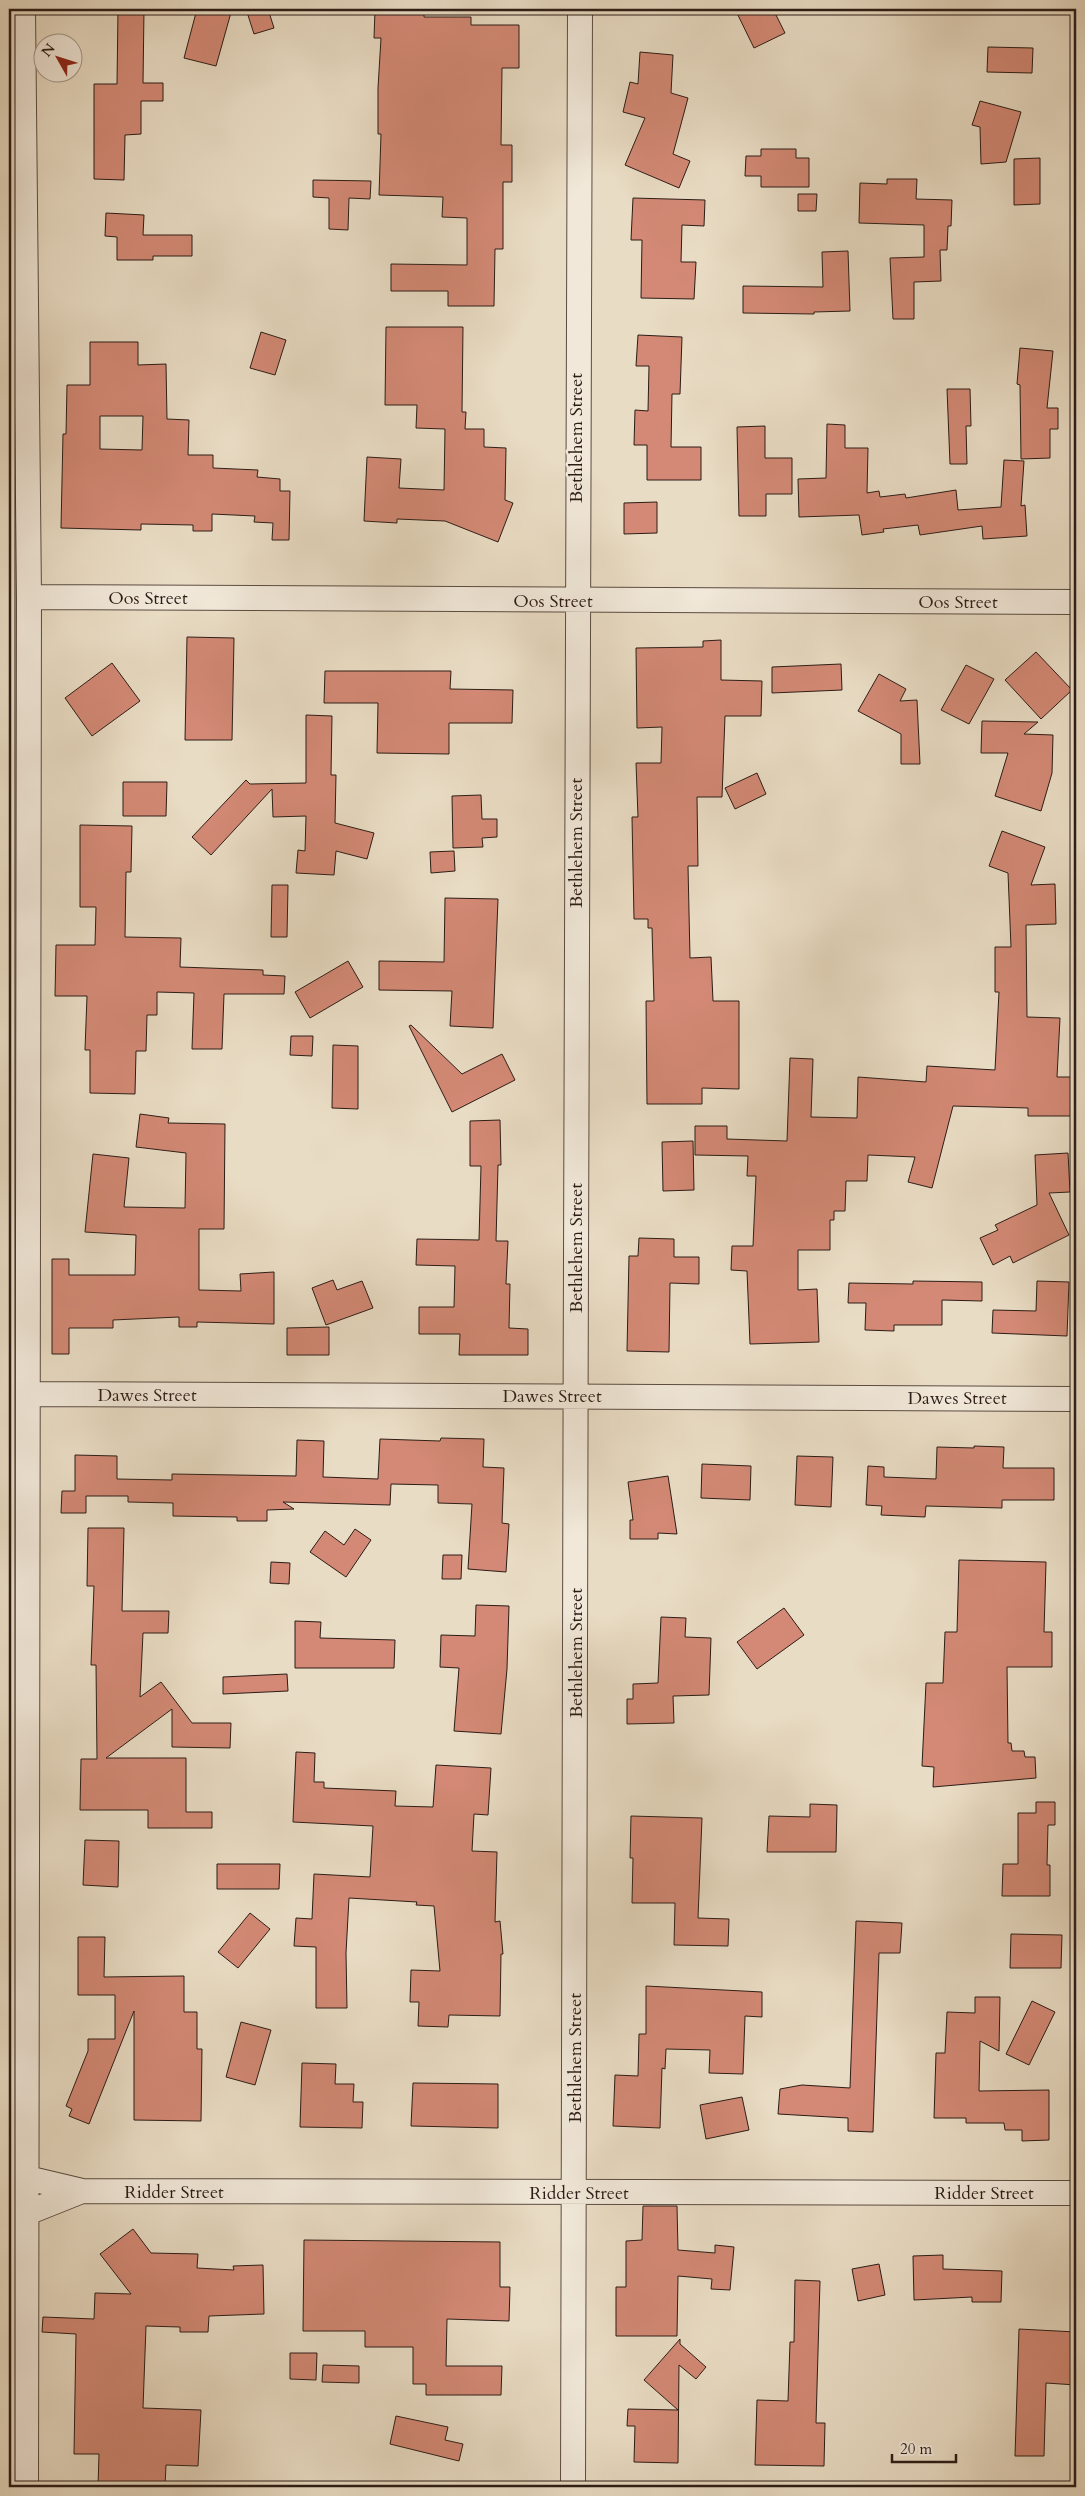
<svg xmlns="http://www.w3.org/2000/svg" width="1085" height="2496" viewBox="0 0 1085 2496" font-family="Cardo,serif">
  <style>
    .building { fill: #d38975; stroke: #2c1c16; fill-rule: evenodd }
    .lines { fill: none; stroke-linecap: round; stroke-linejoin: round }
    .minor-casing { stroke: #5b4c42; stroke-width: 26 }
    .minor { stroke: #f1e8d9; stroke-width: 24 }
    .labels { text-anchor: middle; dominant-baseline: central; stroke-width: 4.5; stroke-linejoin: round; paint-order: stroke }
    .street-label { font-size: 18px; fill: #2c1c16; stroke: #f1e8d9 }
  </style>
  <rect width="100%" height="100%" fill="#e9dcc4"/>
  <filter id="stains"><feTurbulence type="fractalNoise" baseFrequency=".004" numOctaves="4"/><feColorMatrix values="0 0 0 0 .2 0 0 0 0 .09 0 0 0 0 .02 0 0 0 .5 -.17"/></filter>
  <radialGradient id="worn" r=".72"><stop offset=".6" stop-color="#630" stop-opacity="0"/><stop offset="1" stop-color="#630" stop-opacity=".3"/></radialGradient>
  <!-- building -->
  <path class="building" d="M118 9H144L143 83H163V101H141V134L125 135 124 180 94 179V84H117Z
    M197 9H232L216 66 184 58Z
    M246 9H268L274 28 254 34Z
    M384 9H424V17H471V25H519V68H502L501 145H512V182H503V249H495L494 306H448V291H391V264L467 265V218L442 217 443 197 379 195 381 134H378V88L381 38H374L375 10Z
    M735 9H773L785 33 754 48Z
    M988 47 1033 48 1032 73 987 72Z
    M640 52 673 55 671 93 688 98 673 154 690 161 679 188 625 165 645 118 623 112 630 82 638 84Z
    M980 101 1021 112 1006 162 981 164 980 127 972 125Z
    M761 149H796V158H809V187H761V176H745L746 156H761Z
    M1040 158V204L1014 205V159Z
    M887 179H917L916 199 952 200 951 226H948L947 250H940L941 281 914 282V319H893L890 258 924 257V225L859 223 860 183 887 184Z
    M313 180 371 181 370 199 349 198 348 230 329 229V198L313 197Z
    M798 194H817L816 211H798Z
    M633 198 705 200 704 226 682 225 681 262H696L694 299 641 298 642 240H631Z
    M106 213 144 215 143 235H192V256H153V260H117V237L105 236Z
    M848 251 850 311 814 312V314L743 313V286L823 287 822 252Z
    M386 327H463L462 412H466L465 429H484V447L506 448 505 500 513 503 498 542 445 521 397 519V523L364 521 367 457 401 459 399 488 444 490 445 429 416 428 417 405H385Z
    M261 332 286 340 275 375 250 368Z
    M638 335 682 337 680 394H672L671 447H701V480H647V445H634L635 410 648 411 649 366H636Z
    M90 342H138V365L166 364 167 419 189 420 188 455H213V468L258 470 257 477 280 479V491H290L289 540H272L273 523 254 522 255 516 212 514V531H193V525L141 524V530L61 528 63 434H66L67 385H90ZM100 416H143L142 450 100 449Z
    M1020 348 1053 351 1047 408H1058V429H1050V458L1021 459 1020 385 1017 384Z
    M947 389H970L971 426H966L967 464H950Z
    M827 424 845 425V448H868L867 493 879 491 880 497 905 494 906 498 956 490 958 510 1001 507 1004 460 1024 461 1021 506 1025 505 1027 536 983 539 982 526 920 535 918 525 883 529 884 532 862 535 859 515 799 517 798 479 826 478Z
    M765 426V458H792V494H766V516H739L737 427Z
    M657 502V533L624 534V503Z
    M187 637 234 638 232 740H185Z
    M721 640V680L762 681 761 716H725L722 797H697L698 866H688L690 958 711 957 713 1001H739V1089L702 1088V1104H647L646 1001H654L652 928H648V919H634L632 817H638L636 763H661L662 727 637 728 636 648 703 647V641Z
    M1036 652 1072 690 1041 719 1005 680Z
    M112 663 140 701 92 736 65 698Z
    M841 664 842 690 772 693V667Z
    M966 665 994 679 969 724 941 710Z
    M325 671H451L450 689 513 690 512 723H449V754L377 753 378 703H324Z
    M879 674 906 689 900 701 917 700 920 764H901V734L858 711Z
    M306 715 332 716 331 775H336L335 823 374 833 367 859 336 851 334 875 296 873 298 850 305 851 306 816 273 817 272 789 211 855 192 837 246 780 250 784 306 783Z
    M982 721 1038 722 1024 734 1053 735 1052 773 1041 811 995 796 1008 753H981Z
    M757 773 766 794 735 809 725 788Z
    M123 782H167L166 816H123Z
    M481 795 482 819H497V837L482 838 483 847 453 848 452 796Z
    M80 825 132 826 131 872H126L125 937 181 938 180 967 263 970V975L285 976 284 994H224L222 1049H192L194 993 157 992V1015H147L146 1051H136L135 1094 90 1093V1050H85L87 996H55L56 945H95L96 907H80Z
    M1002 831 1045 847 1031 885 1055 884 1056 924 1026 925 1027 1017 1060 1018 1057 1077H1076V1116H1028V1108L953 1106 932 1188 908 1182 915 1157 868 1155 867 1181H846L845 1211H834V1220H830V1250H798V1290L817 1289 819 1342 750 1344 747 1271 731 1270 732 1246H753L756 1176H747L748 1156 695 1155V1126H727V1139L787 1141 790 1058 813 1059 811 1117 857 1118 858 1077 926 1082 927 1066 995 1070 999 992H995V947H1011L1008 873 989 866Z
    M454 851 455 871 431 873 430 852Z
    M272 885H288L287 937H271Z
    M445 898 498 899 493 1028 450 1026 452 991 379 990V961L444 962Z
    M348 961 363 987 310 1018 295 992Z
    M411 1025 462 1074 502 1054 515 1080 452 1112 409 1026Z
    M291 1036H313L312 1056 290 1055Z
    M333 1045 358 1046V1109L332 1108Z
    M140 1114 169 1118 168 1123 225 1124 224 1229H199V1290L241 1291 240 1274 274 1272V1324L197 1322V1327H179V1317L113 1320V1328H69V1354H52V1259H69V1275H135L136 1235 85 1232 93 1154 129 1158 124 1207 185 1208 186 1153 136 1147Z
    M500 1120 501 1165H498L496 1241H508L506 1284H510L509 1328 528 1329V1355H459L460 1334H419V1307H454L455 1266 416 1265 417 1239 479 1240 481 1166H470V1121Z
    M693 1141 694 1190 663 1191 662 1142Z
    M1068 1153 1070 1192 1049 1193 1069 1235 1013 1263 1010 1256 993 1265 980 1238 998 1230 995 1225 1037 1205 1035 1155Z
    M639 1238 674 1239V1257H699V1284L670 1283 669 1352 627 1351 629 1256H638Z
    M333 1280 337 1290 362 1281 373 1308 326 1325 312 1288Z
    M913 1281 982 1282V1301L942 1300V1325H894V1331L865 1330 866 1303H848L849 1283 913 1284Z
    M1037 1281 1069 1282 1067 1336 992 1333 993 1310 1036 1311Z
    M329 1327V1355H287V1328Z
    M441 1438 484 1439 483 1467 504 1468 502 1523 509 1524 506 1572 468 1569 472 1504 438 1503V1485L391 1484 390 1505 283 1502 294 1509 267 1510V1521H237V1517L173 1516V1503L128 1502V1496H86V1513H61L62 1491H75V1455L117 1456V1479L172 1480V1474L296 1476 297 1440 324 1441 323 1477 378 1479 380 1439 440 1441Z
    M974 1446 1004 1447 1003 1468H1054V1500H1002V1508L926 1506 925 1517 881 1515 882 1506 866 1505 868 1466 884 1467V1477L936 1479 937 1447 974 1448Z
    M797 1456 833 1457 831 1507 795 1505Z
    M702 1464 751 1466 750 1500 701 1498Z
    M668 1476 677 1534 658 1533V1539H630V1520H633L628 1482Z
    M88 1528H124L122 1611H169L168 1633H143L140 1697 161 1682 192 1723H231L230 1748 172 1747V1709L106 1758H186V1812H212V1828H148V1810H80L81 1759H97L96 1665H91L94 1586H87Z
    M355 1529 371 1540 346 1577 310 1552 325 1531 344 1545Z
    M443 1555H462L461 1579H442Z
    M959 1560 1046 1562 1044 1632H1052V1667H1007L1008 1743H1011L1012 1751H1024L1025 1757H1035L1036 1778 933 1787 934 1767 922 1766 926 1683H943L945 1632H957Z
    M271 1562 290 1563 289 1584 270 1583Z
    M476 1605 509 1606 507 1669 501 1734 454 1731 459 1668 440 1667 441 1635 475 1636Z
    M784 1608 804 1635 757 1669 737 1642Z
    M661 1617 686 1618 685 1637 711 1638 709 1695 673 1696 674 1723 627 1724V1699H633V1684L658 1683Z
    M295 1621 321 1622 320 1638 395 1640 394 1668H295Z
    M287 1674 288 1691 223 1694V1677Z
    M296 1752 315 1753 314 1782H324V1788L396 1791 395 1806 433 1807 436 1765 491 1768 488 1815 474 1814 472 1851 497 1852 495 1922 500 1921 503 1954H501L500 2016 449 2015 448 2027 418 2026 419 2002H410L411 1970 440 1971 434 1906 416 1905 417 1902 349 1898 346 1953 347 2008H316V1947L294 1946 296 1918 312 1919 314 1874 370 1877 373 1826 293 1822Z
    M1036 1802H1055V1825H1048L1047 1865H1050V1896H1002L1003 1864H1018V1813H1036Z
    M810 1804 837 1805 836 1852H767L769 1816 810 1817Z
    M631 1816 702 1818 698 1918 729 1919 728 1946 674 1945 675 1903H632L633 1858H630Z
    M85 1840 119 1841 118 1887 83 1885Z
    M217 1864H280L279 1889H217Z
    M250 1913 270 1929 238 1968 218 1952Z
    M856 1921 902 1923 900 1953H879L873 2132 848 2131V2118L778 2114 780 2089 802 2085 850 2088Z
    M1011 1934 1062 1935 1061 1968H1010Z
    M78 1937H105L104 1977 184 1976V2012H197V2049H202L201 2121 134 2120V2011L89 2124 69 2116 72 2109 66 2106 88 2051V2039H115V1995H78Z
    M646 1986 762 1992V2017L745 2016 743 2074 709 2073 710 2050 666 2049 665 2069 662 2068 660 2128 613 2126 615 2075 638 2076 639 2034H646Z
    M975 1997H1000L999 2051 980 2041 979 2091 1049 2090V2140L1022 2141V2130H1005L1004 2123H966V2118H934L936 2053H945L947 2012 975 2013Z
    M1032 2001 1055 2012 1029 2065 1006 2054Z
    M241 2022 271 2030 255 2085 226 2077Z
    M302 2063 336 2064 335 2084H354L353 2102H363L362 2128 300 2127Z
    M413 2083 498 2084V2128L411 2126Z
    M742 2097 749 2130 706 2139 700 2105Z
    M643 2206H677L678 2250 715 2253V2245L734 2247 730 2290 711 2289 712 2279 678 2276 677 2336H616V2287H626V2241L642 2240Z
    M133 2229 151 2253 198 2254 197 2268 234 2270 233 2266 263 2265 264 2314 209 2316 208 2332H180V2327L146 2326 143 2408 201 2410 198 2466 166 2465 165 2487H98L99 2454H74L76 2334 42 2332 43 2317 94 2319 95 2293 131 2294 100 2254Z
    M304 2240 500 2242V2287H510L509 2321 447 2319 446 2366H502L501 2395H426V2384H413V2347H365V2331H303Z
    M943 2255V2269L1002 2271 1001 2302H972V2297L914 2300 913 2256Z
    M879 2264 885 2295 858 2301 852 2269Z
    M795 2280 820 2281 816 2423H825L824 2466 755 2465 757 2400 788 2401 790 2342H794Z
    M1019 2329 1076 2332V2385L1046 2383 1044 2456H1015Z
    M680 2339V2344L706 2367 696 2379 679 2365 678 2463 634 2462 635 2426H627L628 2409 678 2410 644 2380Z
    M290 2353H317L316 2380 290 2379Z
    M323 2365 359 2366V2383L322 2382Z
    M396 2416 448 2427 445 2440 463 2444 459 2461 390 2444Z"/>
  <g class="lines">
    <!-- minor casing -->
    <g class="minor-casing">
      <path id="minor" d="M23 9 29 597 26 2487
        M29 597 1076 602
        M29 1394 1076 1399
        M9 2179 27 2178 82 2191 1076 2193
        M9 2214 27 2213 82 2191
        M573 2487C578 1661 573 835 580 9"/>
    </g>
    <!-- minor -->
    <use href="#minor" class="minor"/>
  </g>
  <g class="labels">
    <!-- street labels -->
    <g class="street-label">
      <text transform="translate(576 438) rotate(-90)">Bethlehem Street</text>
      <text x="148" y="598">Oos Street</text>
      <text x="553" y="601">Oos Street</text>
      <text x="958" y="602">Oos Street</text>
      <text transform="translate(576 843) rotate(-90)">Bethlehem Street</text>
      <text transform="translate(576 1248) rotate(-90)">Bethlehem Street</text>
      <text x="147" y="1395">Dawes Street</text>
      <text x="552" y="1396">Dawes Street</text>
      <text x="957" y="1398">Dawes Street</text>
      <text transform="translate(576 1653) rotate(-90)">Bethlehem Street</text>
      <text transform="translate(575 2058) rotate(-90)">Bethlehem Street</text>
      <text x="174" y="2192">Ridder Street</text>
      <text x="579" y="2193">Ridder Street</text>
      <text x="984" y="2193">Ridder Street</text>
    </g>
  </g>
  <!-- margin -->
  <rect width="1085" height="2496" fill="none" stroke="#e9dcc4" stroke-width="30"/>
  <rect x="10" y="10" width="1065" height="2476" fill="none" stroke="#2c1c16" stroke-width="2.5"/>
  <rect x="15" y="15" width="1055" height="2466" fill="none" stroke="#2c1c16"/>
  <!-- north arrow -->
  <g transform="translate(58 58) rotate(309)"><circle r="24" fill="#f1e8d9" stroke="#a2968b"/>
  <path d="M0-4L9 19L0 12L-9 19Z" fill="#8f2418"/>
  <text y="-8" font-size="14" font-weight="bold" text-anchor="middle" fill="#2c1c16">N</text>
  </g>
  <!-- scale -->
  <path d="M892 2454v8h64v-8" fill="none" stroke="#2c1c16" stroke-width="2.5"/>
  <text x="900" y="2454" font-size="15" fill="#2c1c16" stroke="#f1e8d9" stroke-width="4" paint-order="stroke">20 m</text>
  <rect width="100%" height="100%" filter="url(#stains)"/>
  <rect width="100%" height="100%" fill="url(#worn)"/>
</svg>
